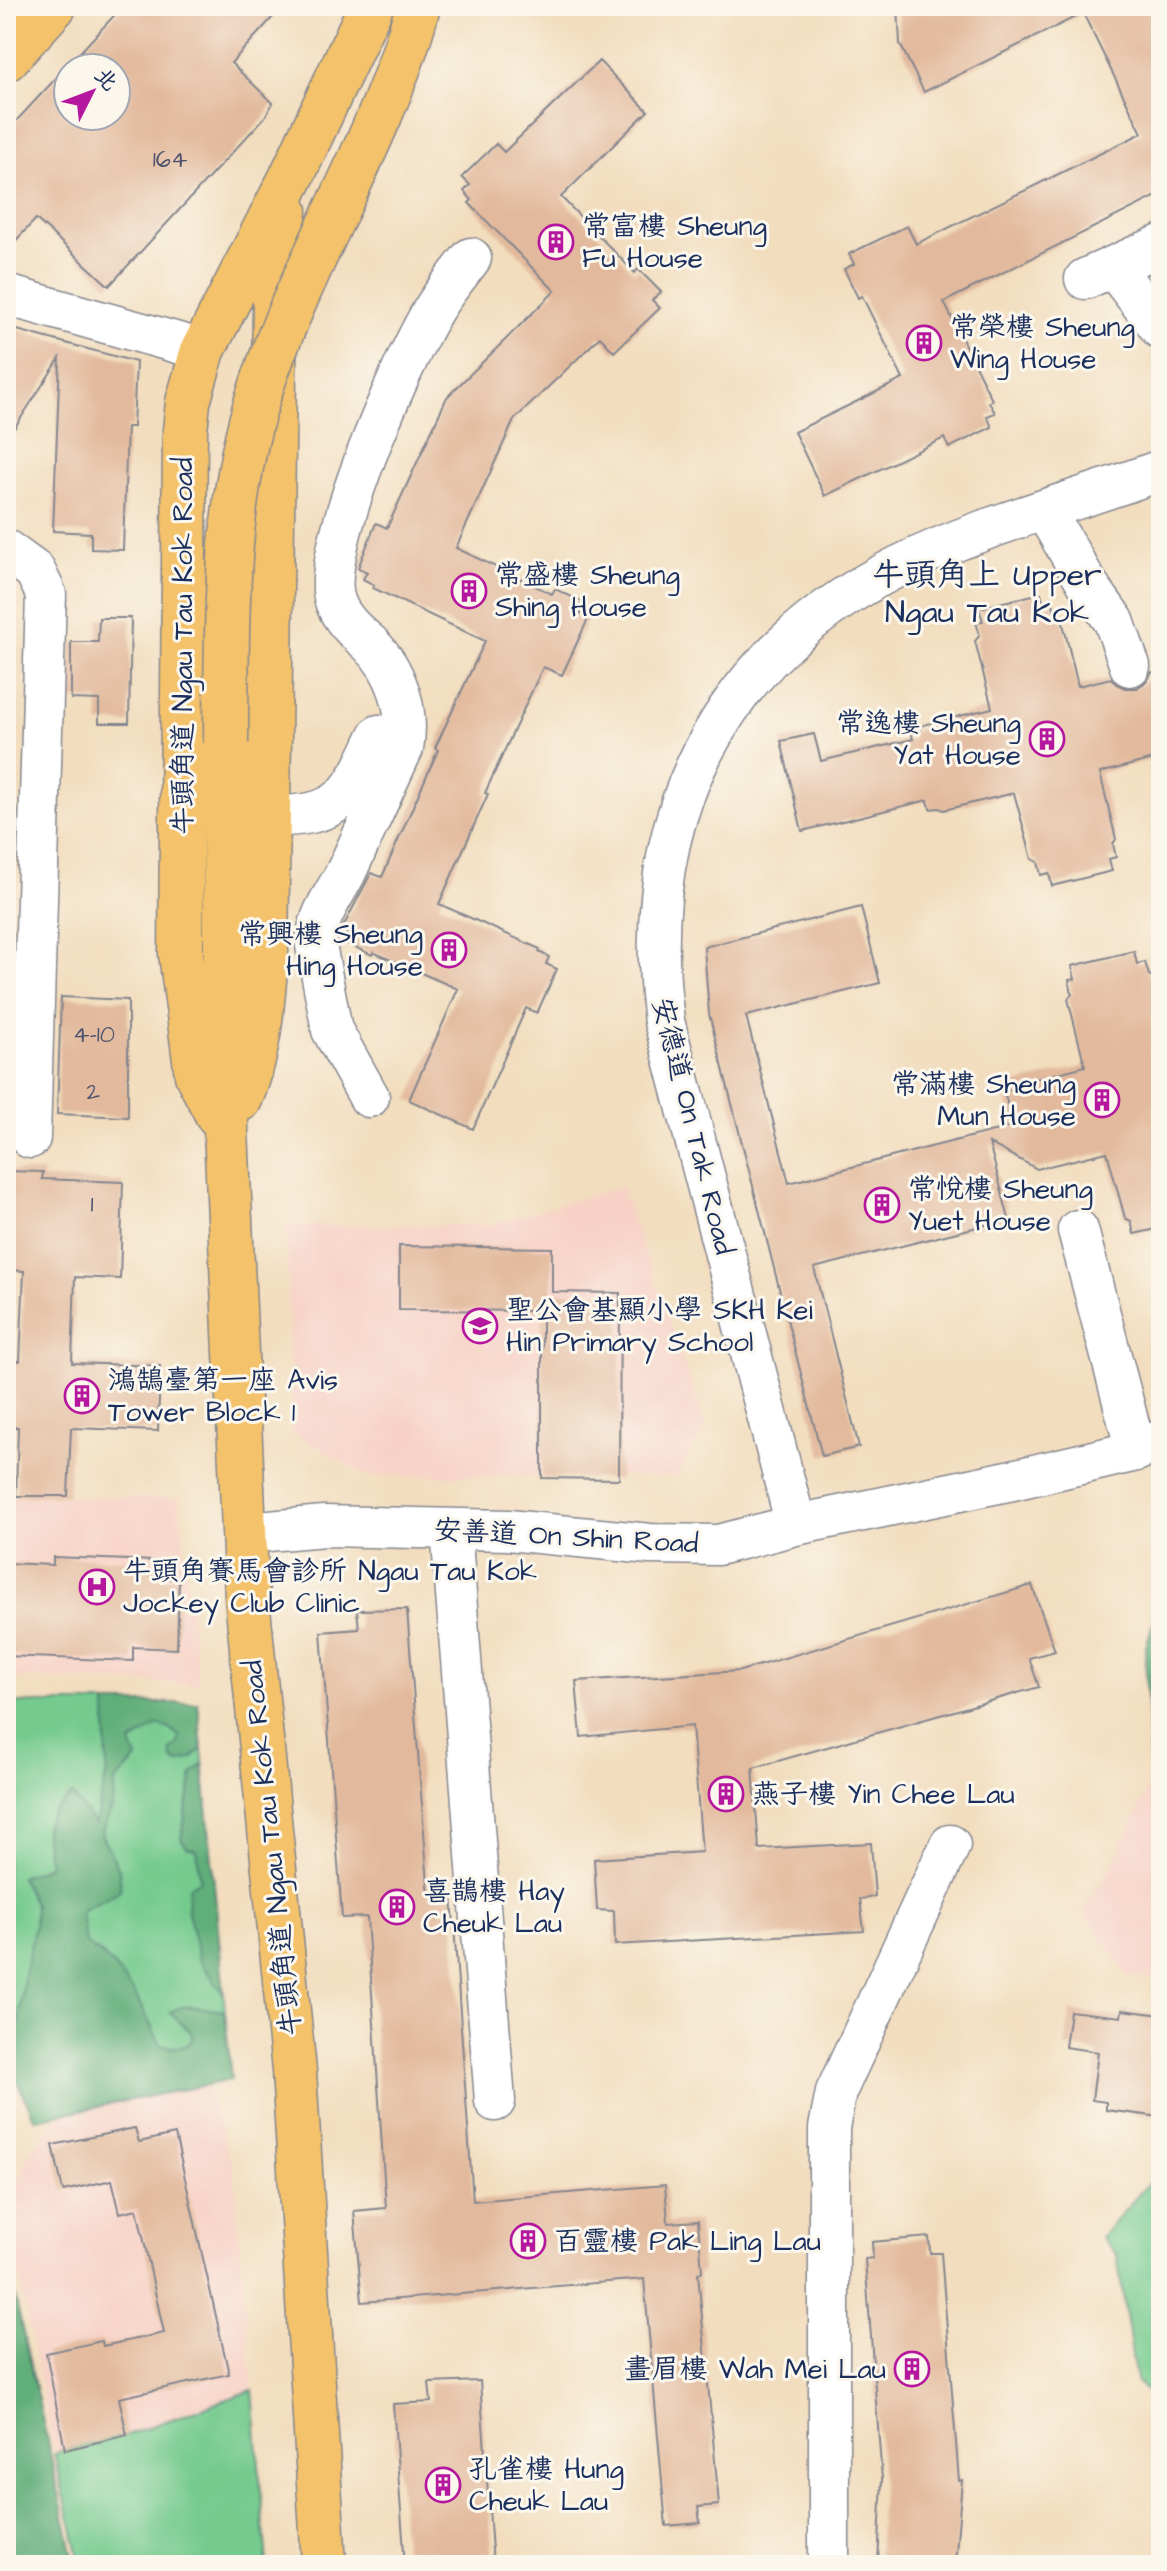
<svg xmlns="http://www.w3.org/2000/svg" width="1167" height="2571" viewBox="0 0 1167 2571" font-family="'Architects Daughter','LXGW WenKai TC',sans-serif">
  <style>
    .built { fill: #f7d1c6 }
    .green { fill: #75ca8e; stroke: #487c76; stroke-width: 2 }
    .forest { fill: #60ae79; stroke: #3e6e6c; stroke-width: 2 }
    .building { fill: #e2b99c; fill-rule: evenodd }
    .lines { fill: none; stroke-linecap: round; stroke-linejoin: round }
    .minor-casing { stroke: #86868e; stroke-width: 43 }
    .major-casing { stroke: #86868e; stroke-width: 47 }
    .highway-casing { stroke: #86868e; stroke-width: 47 }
    .minor { stroke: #fff; stroke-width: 40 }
    .major { stroke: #f3c26a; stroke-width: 44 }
    .highway { stroke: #f3c26a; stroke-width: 44 }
    .major-bridge-casing { stroke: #86868e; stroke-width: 47; stroke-linecap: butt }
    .major-bridge { stroke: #f3c26a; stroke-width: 44 }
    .labels { text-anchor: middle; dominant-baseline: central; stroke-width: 6; stroke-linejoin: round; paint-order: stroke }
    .number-label { font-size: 24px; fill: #4d526e }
    .poi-label { font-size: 28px; fill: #1b2f5e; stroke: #fbf7ec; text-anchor: start }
    .street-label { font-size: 28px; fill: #1b2f5e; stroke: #fbf7ec }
    .quarter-label { font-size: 32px; fill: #1b2f5e; stroke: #fbf7ec }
  </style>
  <rect width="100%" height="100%" fill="#fbf7ec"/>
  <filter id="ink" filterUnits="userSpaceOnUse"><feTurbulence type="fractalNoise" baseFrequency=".0125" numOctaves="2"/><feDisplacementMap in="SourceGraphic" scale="16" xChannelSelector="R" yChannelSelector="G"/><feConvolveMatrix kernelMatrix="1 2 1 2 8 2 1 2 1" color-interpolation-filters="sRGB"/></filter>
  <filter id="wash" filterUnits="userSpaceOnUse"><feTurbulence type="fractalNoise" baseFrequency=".006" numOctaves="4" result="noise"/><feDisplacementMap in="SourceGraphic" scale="32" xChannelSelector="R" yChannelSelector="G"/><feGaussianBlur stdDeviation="1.8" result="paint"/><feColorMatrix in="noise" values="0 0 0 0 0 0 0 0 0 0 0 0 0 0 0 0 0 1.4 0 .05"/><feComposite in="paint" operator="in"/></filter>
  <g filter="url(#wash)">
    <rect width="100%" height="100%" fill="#f2ddbe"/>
    <!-- built -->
    <path class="built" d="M621 1187 707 1427 676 1476H369L293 1433 286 1226 490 1225Z
      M6 1496 179 1498 198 1684 6 1677Z
      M1161 1760V1979L1128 1976 1083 1912 1113 1863Z
      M207 2085 233 2168 253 2390 127 2435 54 2453 6 2208V2191L14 2189 29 2154 62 2113Z"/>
    <!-- green -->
    <path class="green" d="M6 1703H198L231 2080 35 2119 6 2058Z
      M1153 2178 1161 2179V2405L1136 2381 1117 2255 1101 2237Z
      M253 2390 267 2565H81L54 2453 127 2435Z"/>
    <!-- forest -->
    <path class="forest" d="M1161 1597V1743L1150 1762 1145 1650Z
      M106 1703H198L202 1748 192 1758 177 1763 172 1758 171 1749 177 1746 180 1737 170 1729 158 1725 131 1743 137 1759 115 1782 113 1805 101 1834 119 1869 121 1889C109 1899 95 1903 81 1911L85 1942 113 1965 133 1991 161 2045C175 2048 182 2050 193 2039L190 2031 170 2013C183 2000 207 2010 225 2011L231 2080 35 2119 6 2058 16 2046 24 1976 34 1928 35 1905 20 1877 49 1866C43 1828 39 1819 72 1795L95 1824 107 1771Z
      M203 1764 224 1994 199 1960 187 1907 189 1887 200 1880 197 1850 187 1847 181 1839 193 1774Z
      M6 2257 75 2565H6Z"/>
    <g id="blocks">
      <!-- building -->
      <path class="building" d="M123 6H283L231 63 273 103 265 117 109 286 36 219 6 251V132ZM68 68H116V116H68Z
        M898 6H1161V194L944 302 992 400 989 402 995 413 987 416 992 427 949 448 944 438 825 496 794 432 903 379 862 296 858 298 844 269 854 264 849 254 907 226 916 244 1142 133 1083 13 924 92 900 44Z
        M599 61 648 111 561 197 635 273 638 269 661 292 652 300 660 308 614 352 600 337 514 420 456 548 552 594 555 589 583 602 579 613 589 617 562 675 543 667 485 793 488 794 439 904 540 949 539 952 549 957 546 964 557 969 537 1013 526 1008 473 1129 409 1100 458 989 373 952 372 955 343 942 347 932 342 929 371 873 382 877 438 750 435 748 485 641 373 588 374 585 363 579 367 572 358 568 376 523 387 528 447 397 555 291 469 203 472 200 464 191 470 185 462 177 496 144 504 152Z
        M6 327 136 362 133 427H127L123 550 91 549V533L53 531 60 358 6 441Z
        M1041 593 1044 605 1053 603 1056 616 1062 619 1078 686 1111 678 1116 684 1125 688H1137L1147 681 1152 672 1161 676V757L1100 773 1116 839 1113 844 1116 857 1109 859 1112 871 1052 886 1049 873 1041 875 1038 862 1032 859 1014 793 944 810 939 808 930 809 928 800 802 831 781 741 814 734 821 761 913 739 911 732 920 730 923 725 992 708 975 641 980 635 976 622 983 621 979 608Z
        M99 618H131L129 723H99V700L71 699V642H98Z
        M861 907 880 983 746 1016 789 1183 1013 1126 1004 1091 1013 1089 1016 1084 1085 1066 1068 999 1072 994 1069 980 1075 979 1072 966 1134 951 1137 964 1145 962 1149 975 1155 978 1161 1002V1228L1134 1234 1131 1221 1125 1218 1107 1152 1037 1169 989 1143 1009 1219 814 1268 859 1447 822 1456 709 1014 704 947Z
        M61 997 128 1000V1117L57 1114Z
        M6 1171 43 1172 42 1179 123 1182 120 1279 75 1277 72 1363 160 1366 158 1431 71 1428 68 1496H16L18 1427H6V1360L20 1361 24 1271 6 1270Z
        M399 1246 552 1248V1292L620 1293 619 1479 542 1478V1311L399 1310Z
        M53 1557 154 1561V1578L179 1579 177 1649 133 1647V1661L6 1656V1563L53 1565Z
        M1032 1585 1055 1651 1029 1658 1039 1687 753 1768 759 1849 871 1843 875 1897 860 1899 864 1931 615 1945 614 1911 597 1910 594 1859 702 1852 692 1726 581 1737 576 1681 740 1671Z
        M407 1609 429 1897 452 1896 473 2201 665 2185 668 2223 698 2221 702 2272 698 2273 719 2505 698 2507 700 2523 666 2526 644 2279 362 2302 354 2211 386 2208 367 1917 342 1918 321 1632 359 1629 357 1610Z
        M1122 2010 1161 2015V2117L1106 2110V2102L1092 2100 1098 2052 1065 2047 1070 2011 1121 2017Z
        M135 2128 139 2142 175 2134 229 2374 119 2398 127 2435 65 2450 46 2353 102 2341 103 2346 164 2333 137 2209 120 2213 112 2180 63 2191 53 2145Z
        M929 2237 930 2253H941L959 2481 962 2480 955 2565H878L882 2479 865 2259 873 2258 872 2242Z
        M480 2381 493 2565H405L393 2404 431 2402 429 2383Z"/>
    </g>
  </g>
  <g filter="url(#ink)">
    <use href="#blocks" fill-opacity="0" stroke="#86868e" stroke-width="2"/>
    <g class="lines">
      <!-- minor casing -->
      <g class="minor-casing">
        <path id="minor" d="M1113 267 1161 329
          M1085 279 1161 245
          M6 295 203 350
          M1045 511 1087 583 1114 621 1130 666
          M6 550 35 571 46 594 30 1138
          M268 816C342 817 350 797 379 735
          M369 1097 332 1030 316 945C317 915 333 898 346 872 365 831 384 790 403 748 410 711 397 670 369 643 355 631 341 619 335 601 318 551 401 366 429 317 440 296 457 277 471 258
          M1078 1230 1136 1451
          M796 1525 664 1021C637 820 716 657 899 566 982 525 1075 502 1161 470
          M451 1529 495 2101
          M245 1533 324 1526 508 1530 650 1544 718 1545 796 1525 1008 1481 1136 1451 1161 1440
          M829 2565V2128L836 2092 950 1845"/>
      </g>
      <!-- major casing -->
      <g class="major-casing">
        <path id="major" d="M226 743V1130L247 1598 294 2071 324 2565
          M240 1099C260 1054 262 1004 266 956L275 302 279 247 285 211
          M217 1114 197 1075 181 954 185 430 188 402 203 350 291 178 371 6"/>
      </g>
      <!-- highway casing -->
      <g class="highway-casing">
        <path id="highway" d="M6 59 54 6"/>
      </g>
      <!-- minor -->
      <use href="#minor" class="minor"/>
      <!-- major -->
      <use href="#major" class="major"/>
      <!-- highway -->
      <use href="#highway" class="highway"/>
      <!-- major-bridge casing -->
      <g class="major-bridge-casing">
        <path id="major-bridge" d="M226 743C227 626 223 507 259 394 302 260 382 142 418 6"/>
      </g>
      <!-- major-bridge -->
      <use href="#major-bridge" class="major-bridge"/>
    </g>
  </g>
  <!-- icons -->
  <defs>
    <g id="building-ring" transform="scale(1.8)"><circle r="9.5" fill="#fbf7ec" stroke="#b5179e" stroke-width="1.5"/><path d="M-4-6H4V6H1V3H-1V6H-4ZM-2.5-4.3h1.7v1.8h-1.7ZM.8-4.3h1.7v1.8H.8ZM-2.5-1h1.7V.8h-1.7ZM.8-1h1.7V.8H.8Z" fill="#b5179e"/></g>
    <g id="school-ring" transform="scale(1.8)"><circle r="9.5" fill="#fbf7ec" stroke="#b5179e" stroke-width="1.5"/><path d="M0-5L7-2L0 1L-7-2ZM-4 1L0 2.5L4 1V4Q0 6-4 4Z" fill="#b5179e"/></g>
    <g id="hospital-ring" transform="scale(1.8)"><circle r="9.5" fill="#fbf7ec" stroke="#b5179e" stroke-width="1.5"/><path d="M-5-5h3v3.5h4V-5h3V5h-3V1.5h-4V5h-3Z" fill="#b5179e"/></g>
  </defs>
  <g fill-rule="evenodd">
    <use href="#building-ring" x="556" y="242"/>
    <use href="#building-ring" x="924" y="343"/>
    <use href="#building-ring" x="469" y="591"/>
    <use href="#building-ring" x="1047" y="739"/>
    <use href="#building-ring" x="449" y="950"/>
    <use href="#building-ring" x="1102" y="1100"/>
    <use href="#building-ring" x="882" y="1205"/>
    <use href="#school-ring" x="480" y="1326"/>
    <use href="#building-ring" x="82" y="1396"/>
    <use href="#hospital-ring" x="97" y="1587"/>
    <use href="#building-ring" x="726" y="1794"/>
    <use href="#building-ring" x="397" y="1907"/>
    <use href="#building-ring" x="528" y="2241"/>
    <use href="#building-ring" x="912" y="2369"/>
    <use href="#building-ring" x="443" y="2485"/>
  </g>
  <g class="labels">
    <!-- number labels -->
    <g class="number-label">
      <text x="170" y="160">164</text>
      <text x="94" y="1035">4-10</text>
      <text x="93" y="1092">2</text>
      <text x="92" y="1205">1</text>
    </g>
    <!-- poi labels -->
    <g class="poi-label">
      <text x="582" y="226">常富樓 Sheung<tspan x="582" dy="32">Fu House</tspan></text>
      <text x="950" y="327">常榮樓 Sheung<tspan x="950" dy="32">Wing House</tspan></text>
      <text x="495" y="575">常盛樓 Sheung<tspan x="495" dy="32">Shing House</tspan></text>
      <text x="1021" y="723" text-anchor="end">常逸樓 Sheung<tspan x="1021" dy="32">Yat House</tspan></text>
      <text x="423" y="934" text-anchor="end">常興樓 Sheung<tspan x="423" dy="32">Hing House</tspan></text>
      <text x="1076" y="1084" text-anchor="end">常滿樓 Sheung<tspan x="1076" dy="32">Mun House</tspan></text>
      <text x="908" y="1189">常悅樓 Sheung<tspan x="908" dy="32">Yuet House</tspan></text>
      <text x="506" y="1310">聖公會基顯小學 SKH Kei<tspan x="506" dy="32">Hin Primary School</tspan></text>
      <text x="108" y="1380">鴻鵠臺第一座 Avis<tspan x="108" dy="32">Tower Block 1</tspan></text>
      <text x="123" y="1571">牛頭角賽馬會診所 Ngau Tau Kok<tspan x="123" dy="32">Jockey Club Clinic</tspan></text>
      <text x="752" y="1794">燕子樓 Yin Chee Lau</text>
      <text x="423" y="1891">喜鵲樓 Hay<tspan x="423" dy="32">Cheuk Lau</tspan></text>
      <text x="554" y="2241">百靈樓 Pak Ling Lau</text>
      <text x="886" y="2369" text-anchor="end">畫眉樓 Wah Mei Lau</text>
      <text x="469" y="2469">孔雀樓 Hung<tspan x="469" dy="32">Cheuk Lau</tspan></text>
    </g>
    <!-- street labels -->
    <g class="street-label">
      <text transform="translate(183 646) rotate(-90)">牛頭角道 Ngau Tau Kok Road</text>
      <text transform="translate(693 1126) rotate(76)">安德道 On Tak Road</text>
      <text transform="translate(566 1537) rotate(3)">安善道 On Shin Road</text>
      <text transform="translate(272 1848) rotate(-96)">牛頭角道 Ngau Tau Kok Road</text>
    </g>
    <!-- quarter labels -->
    <g class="quarter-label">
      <text x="987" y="575">牛頭角上 Upper<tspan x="987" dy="37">Ngau Tau Kok</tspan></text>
    </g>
  </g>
  <!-- margin -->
  <rect width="1167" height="2571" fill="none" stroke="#fbf7ec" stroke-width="32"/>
  <!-- north arrow -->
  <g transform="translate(92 92) rotate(48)"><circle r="38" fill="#fbf7ec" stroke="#a1a7b3" stroke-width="2"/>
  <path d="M0-6L14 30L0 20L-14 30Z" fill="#b5179e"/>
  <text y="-12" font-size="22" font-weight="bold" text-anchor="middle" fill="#1b2f5e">北</text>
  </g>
</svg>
